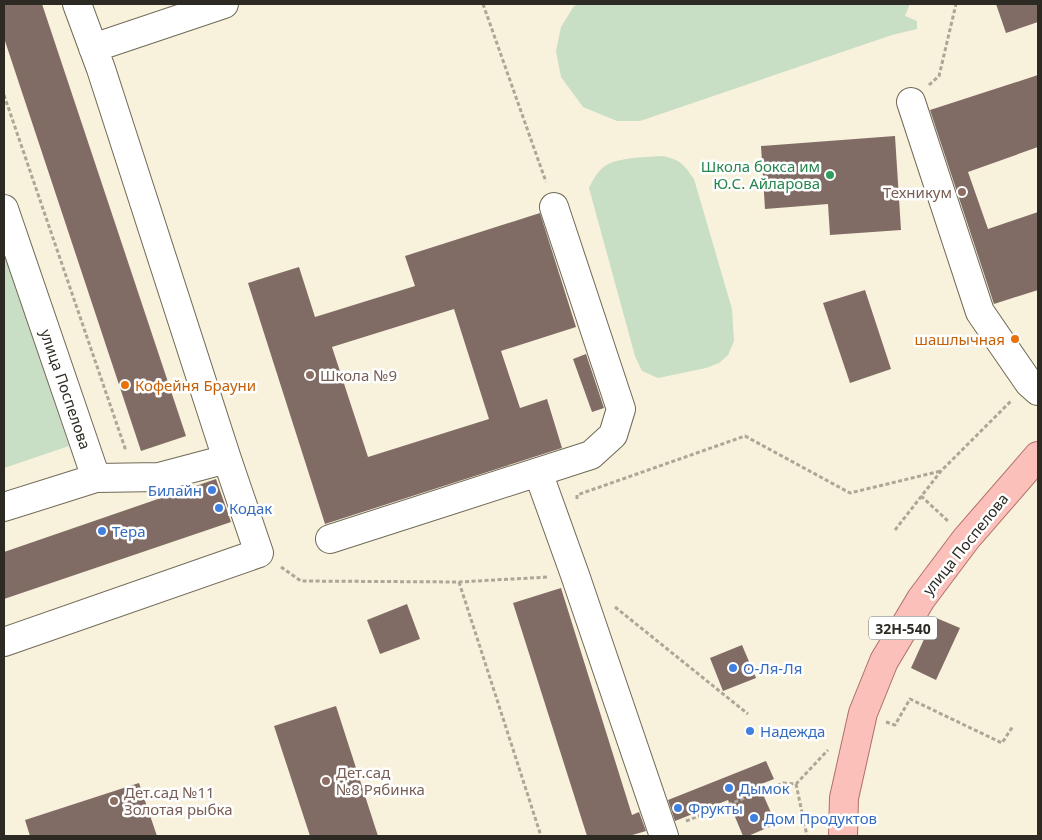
<svg xmlns="http://www.w3.org/2000/svg" width="1042" height="840" viewBox="0 0 1042 840" font-family="'Noto Sans',sans-serif">
  <style>
    .green { fill: #c8dfc5 }
    .building { fill: #816c65; fill-rule: evenodd }
    .lines { fill: none; stroke-linecap: round; stroke-linejoin: round }
    .minor-casing { stroke: #6f6956; stroke-width: 30 }
    .major-casing { stroke: #b07066; stroke-width: 30 }
    .path { stroke: #aca797; stroke-width: 3; stroke-dasharray: 4 2.5; stroke-linecap: butt }
    .minor { stroke: #fff; stroke-width: 28 }
    .major { stroke: #fac0b9; stroke-width: 28 }
    .leisure-dot { fill: #2e9e5b; stroke: #fff; stroke-width: 2 }
    .education-dot { fill: #8d6e63; stroke: #fff; stroke-width: 2 }
    .food-dot { fill: #e8710a; stroke: #fff; stroke-width: 2 }
    .shop-dot { fill: #3f7fe0; stroke: #fff; stroke-width: 2 }
    .labels { text-anchor: middle; dominant-baseline: central; stroke-width: 5; stroke-linejoin: round; paint-order: stroke }
    .shield { fill: #fff; stroke: #6b6a64; stroke-width: 1 }
    .shield-label { font-size: 14px; font-weight: bold; fill: #2c2a22 }
    .leisure-label { font-size: 15px; fill: #27864d; stroke: #fff; text-anchor: end }
    .education-label { font-size: 15px; fill: #785e54; stroke: #fff; text-anchor: start }
    .food-label { font-size: 15px; fill: #c56008; stroke: #fff; text-anchor: end }
    .street-label { font-size: 15px; fill: #2c2a22; stroke: #fff }
    .shop-label { font-size: 15px; fill: #366cbe; stroke: #fff; text-anchor: start }
  </style>
  <rect width="100%" height="100%" fill="#f8f1dc"/>
  <!-- green -->
  <path class="green" d="M578 4H910L905 16 917 21V29L892 35 640 121H617L583 107 561 77 556 51 561 27 574 6Z
    M663 156C681 160 684 165 694 179L732 309 734 341 728 355 719 363 706 368 658 378 642 371 635 356 589 188C593 180 597 172 605 166 618 157 648 157 663 156Z
    M4 251 69 446 4 468Z"/>
  <!-- building -->
  <path class="building" d="M4 4H42L186 436 141 451 4 38Z
    M996 4H1038V22L1006 33Z
    M1038 75V147L968 172 988 229 1038 212V290L994 304 930 110Z
    M895 136 901 230 830 235 828 204 765 209 761 146Z
    M540 213 576 327 501 351 520 408 547 399 562 448 325 524 248 283 299 267 315 317 415 286 405 256ZM454 309 489 419 368 457 332 347Z
    M865 290 891 369 850 383 823 303Z
    M586 354 604 408 592 412 573 359Z
    M216 479 231 522 4 599V552Z
    M561 588 632 815 639 812 646 831 629 836H587L513 603Z
    M407 604 420 639 380 654 367 620Z
    M934 617 960 628 936 680 911 668Z
    M742 645 756 678 723 691 710 658Z
    M336 706 378 836H310L274 726Z
    M766 761 774 779 759 785 776 824 748 836H743L728 800 675 821 668 800Z
    M139 783 157 836H30L25 820Z"/>
  <g class="lines">
    <!-- minor casing -->
    <g class="minor-casing">
      <path id="minor" d="M77 4 101 69 227 459
        M93 48 224 4
        M911 102 980 312 1029 383 1038 391
        M4 209 96 478 4 507
        M538 472 575 575 664 836
        M330 539 591 455 613 435 621 409 554 207
        M4 642 259 553 227 459 159 477 96 478"/>
    </g>
    <!-- major casing -->
    <g class="major-casing">
      <path id="major" d="M843 836 844 798 863 713 884 661 921 599 966 539 1038 456"/>
    </g>
    <!-- path -->
    <path class="path" d="M483 4 546 182
      M929 85 939 76 956 4
      M4 95 126 451
      M921 496 948 521
      M577 499V495L745 436 850 493 941 471
      M895 530 941 471 1011 401
      M281 567 301 581 459 582 548 577
      M459 582 541 836
      M615 607 748 714
      M886 722 895 725 910 699 1002 743 1013 726
      M796 784 807 836
      M686 821 783 783 796 784 828 750"/>
    <!-- minor -->
    <use href="#minor" class="minor"/>
    <!-- major -->
    <use href="#major" class="major"/>
  </g>
  <!-- markers -->
  <circle class="leisure-dot" cx="830" cy="175" r="5"/>
  <g class="education-dot">
    <circle cx="962" cy="192" r="5"/>
    <circle cx="310" cy="375" r="5"/>
    <circle cx="326" cy="781" r="5"/>
    <circle cx="114" cy="801" r="5"/>
  </g>
  <g class="food-dot">
    <circle cx="1015" cy="339" r="5"/>
    <circle cx="125" cy="385" r="5"/>
  </g>
  <g class="shop-dot">
    <circle cx="212" cy="490" r="5"/>
    <circle cx="219" cy="508" r="5"/>
    <circle cx="102" cy="531" r="5"/>
    <circle cx="733" cy="668" r="5"/>
    <circle cx="750" cy="731" r="5"/>
    <circle cx="729" cy="788" r="5"/>
    <circle cx="678" cy="808" r="5"/>
    <circle cx="754" cy="818" r="5"/>
  </g>
  <g class="labels">
    <!-- shield labels -->
    <rect class="shield" x="869" y="616.5" width="68" height="23" rx="4"/>
    <g class="shield-label">
      <text x="903" y="628">32Н-540</text>
    </g>
    <!-- leisure labels -->
    <g class="leisure-label">
      <text x="820" y="166">Школа бокса им<tspan x="820" dy="17">Ю.С. Айларова</tspan></text>
    </g>
    <!-- education labels -->
    <g class="education-label">
      <text x="952" y="192" text-anchor="end">Техникум</text>
      <text x="320" y="375">Школа №9</text>
      <text x="336" y="772">Дет.сад<tspan x="336" dy="17">№8 Рябинка</tspan></text>
      <text x="124" y="792">Дет.сад №11<tspan x="124" dy="17">Золотая рыбка</tspan></text>
    </g>
    <!-- food labels -->
    <g class="food-label">
      <text x="1005" y="339">шашлычная</text>
      <text x="135" y="385" text-anchor="start">Кофейня Брауни</text>
    </g>
    <!-- street labels -->
    <g class="street-label">
      <text transform="translate(66 389) rotate(71)">улица Поспелова</text>
      <text transform="translate(965 544) rotate(-51)">улица Поспелова</text>
    </g>
    <!-- shop labels -->
    <g class="shop-label">
      <text x="202" y="490" text-anchor="end">Билайн</text>
      <text x="229" y="508">Кодак</text>
      <text x="112" y="531">Тера</text>
      <text x="743" y="668">О-Ля-Ля</text>
      <text x="760" y="731">Надежда</text>
      <text x="739" y="788">Дымок</text>
      <text x="688" y="808">Фрукты</text>
      <text x="764" y="818">Дом Продуктов</text>
    </g>
  </g>
  <!-- border -->
  <rect width="1042" height="840" fill="none" stroke="#2c2a22" stroke-width="10"/>
</svg>
